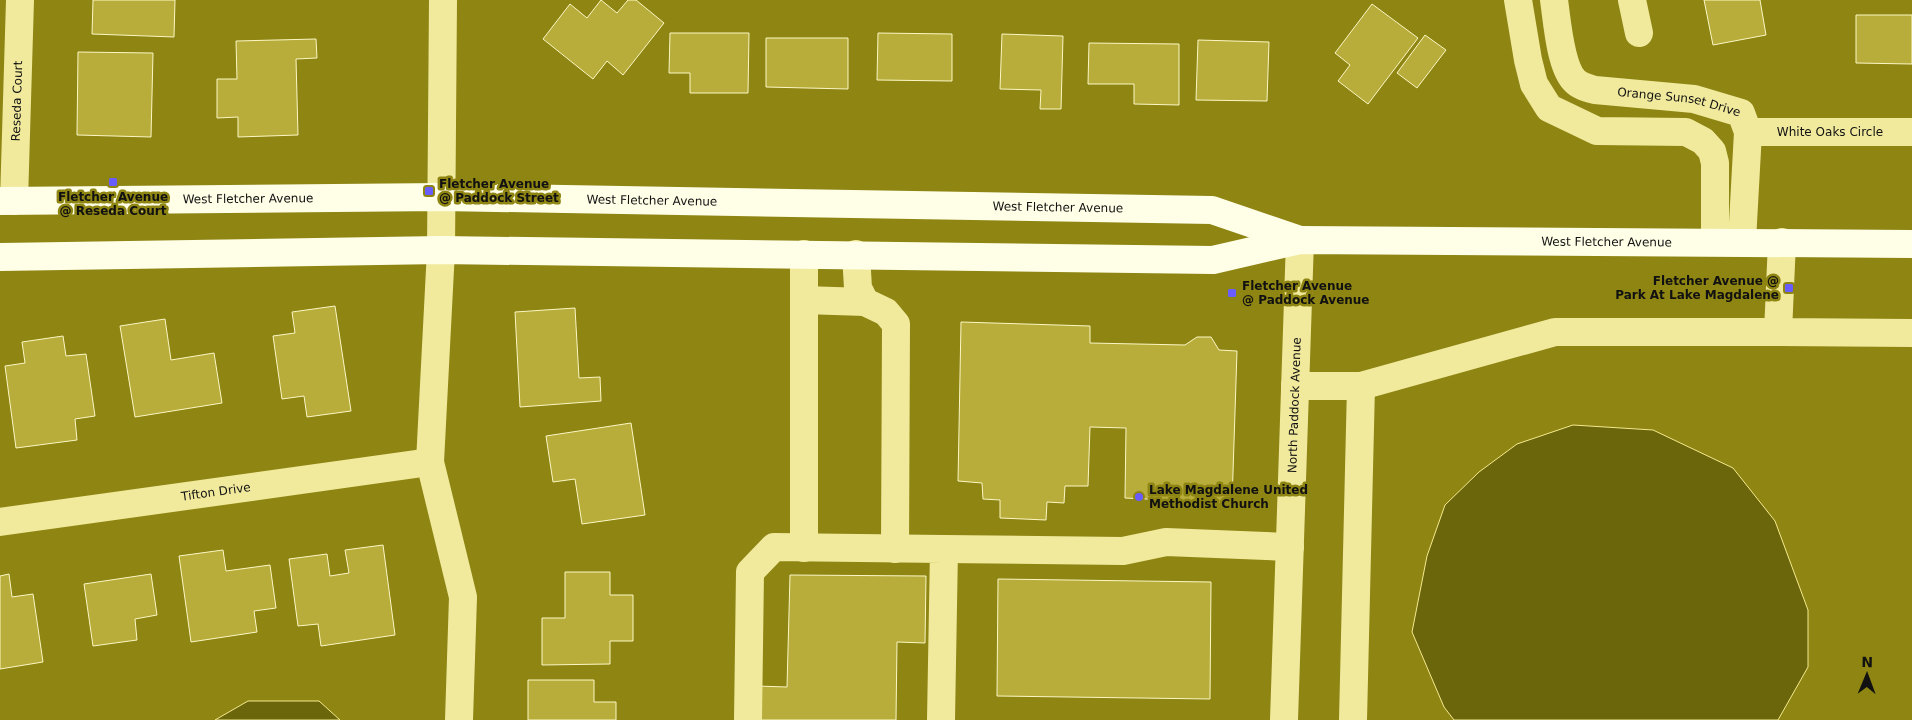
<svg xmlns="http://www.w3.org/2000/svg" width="1912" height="720" viewBox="0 0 1912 720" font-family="'DejaVu Sans',sans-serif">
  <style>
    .water { fill: #6b650b; stroke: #f5ea8e }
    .building { fill: #b8ad3b; stroke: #fcf7c4 }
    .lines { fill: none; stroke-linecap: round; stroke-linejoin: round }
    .minor { stroke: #f1ea9d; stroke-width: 28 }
    .major { stroke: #fffee7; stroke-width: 28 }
    .poi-dot { fill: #695dff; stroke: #8e8513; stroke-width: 2 }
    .labels { text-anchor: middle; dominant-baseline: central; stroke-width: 5; stroke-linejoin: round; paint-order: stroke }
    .street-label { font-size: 12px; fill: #111; stroke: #8e8513 }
    .poi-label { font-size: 12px; font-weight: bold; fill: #111; stroke: #8e8513; text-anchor: start }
  </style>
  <rect width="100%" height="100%" fill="#8e8513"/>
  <!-- water -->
  <path class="water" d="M1573 425 1653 430 1733 468 1775 521 1808 610V667L1778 720H1454L1444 707 1412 632 1427 556 1445 505 1479 472 1517 444Z
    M248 701H319L340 720H215Z"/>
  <!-- building -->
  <path class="building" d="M93 0H175L174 37 92 34Z
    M601 0 617 13 628 0H636L664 23 623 75 607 61 593 79 543 39 570 4 587 18Z
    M1704 0H1760L1766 35 1713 45Z
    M1372 4 1418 38 1368 104 1338 81 1350 65 1335 53Z
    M1856 15H1912V64L1856 63Z
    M670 33H749L748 93H690V73H669Z
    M878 33 952 34V81L877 80Z
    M1002 34 1063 36 1061 109H1040L1041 90 1000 89Z
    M1425 35 1446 50 1417 88 1397 73Z
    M766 38H848V89L766 87Z
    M316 39 317 58 296 59 298 135 238 137V117L217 118V79H237L236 41Z
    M1198 40 1269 42 1267 101 1196 100Z
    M1089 43 1179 44V105L1134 104V84H1088Z
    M78 52 153 53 151 137 77 135Z
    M335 306 351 411 307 417 304 396 282 399 273 336 295 333 292 312Z
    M575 308 579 378 600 377 601 401 520 407 515 312Z
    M165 319 171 360 214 353 222 403 135 417 120 326Z
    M961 322 1090 326V343L1185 345 1197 337H1211L1219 350 1237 351 1232 503 1125 498 1126 428 1090 427 1088 486H1065L1064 503 1047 502 1046 520 1000 518V500L983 499 982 483 958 481Z
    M63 336 66 356 86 354 95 416 75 419 77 440 16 448 5 366 25 363 22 342Z
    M631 423 645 515 582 524 575 479 553 482 546 436Z
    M383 545 395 635 321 646 318 624 298 626 289 559 327 554 330 576 349 573 345 550Z
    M223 550 226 571 270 565 276 608 254 611 257 632 191 642 179 556Z
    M565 572H610V595H633V641H610V664L542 665V618H565Z
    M9 574 12 597 33 594 43 662 0 669V576Z
    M151 574 157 615 135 619 137 640 93 646 84 584Z
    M790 575 926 576 925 643 897 642 896 720H755L756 686 787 687Z
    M998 579 1211 582 1210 699 997 696Z
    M528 680H594V702H616V720H528Z"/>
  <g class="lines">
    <!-- minor -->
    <g class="minor">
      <path d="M443 0 441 250 430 462 463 597 459 720"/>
      <path d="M1518 0 1528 60 1534 84 1549 108 1597 131 1686 132 1703 141 1712 151 1715 163V241"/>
      <path id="s1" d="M1554 0C1557 20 1560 65 1574 80 1579 86 1588 88 1595 90L1694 99 1741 113 1748 132 1742 241"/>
      <path d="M1632 0 1639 33"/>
      <path id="s2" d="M1748 132H1912"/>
      <path id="s3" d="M14 201 20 0"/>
      <path d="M1782 242 1778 332 1912 333"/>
      <path d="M856 254 858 288 865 302 886 312 896 324 895 549"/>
      <path d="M804 300 865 302"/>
      <path d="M1295 386H1361L1555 332H1778"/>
      <path id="s4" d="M0 522 430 462"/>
      <path d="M804 548V254"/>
      <path d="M944 549 1123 551 1166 542 1290 547"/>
      <path d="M748 720 750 572 774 547 944 549 941 720"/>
      <path id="s5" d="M1284 720 1300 240"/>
      <path d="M1353 720 1361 386"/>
    </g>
    <!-- major -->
    <g class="major">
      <path id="s6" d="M0 201 442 197 1212 210 1300 240"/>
      <path id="s7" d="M0 257 441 250 1213 260 1300 240 1912 244"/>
    </g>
  </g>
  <!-- markers -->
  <g class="poi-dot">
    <rect x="108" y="177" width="10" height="10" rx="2.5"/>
    <rect x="424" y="186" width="10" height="10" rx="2.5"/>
    <rect x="1784" y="283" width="10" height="10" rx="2.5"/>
    <rect x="1227" y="288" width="10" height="10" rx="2.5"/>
    <circle cx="1139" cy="497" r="5"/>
  </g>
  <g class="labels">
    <!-- street labels -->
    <g class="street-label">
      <text stroke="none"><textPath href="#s3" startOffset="100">Reseda Court</textPath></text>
      <text stroke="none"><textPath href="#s1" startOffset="192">Orange Sunset Drive</textPath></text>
      <text stroke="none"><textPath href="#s2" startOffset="82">White Oaks Circle</textPath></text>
      <text stroke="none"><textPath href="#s6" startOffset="248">West Fletcher Avenue</textPath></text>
      <text stroke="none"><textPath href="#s6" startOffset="652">West Fletcher Avenue</textPath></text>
      <text stroke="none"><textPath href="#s6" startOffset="1058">West Fletcher Avenue</textPath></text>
      <text stroke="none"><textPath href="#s7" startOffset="1609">West Fletcher Avenue</textPath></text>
      <text stroke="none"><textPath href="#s5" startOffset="315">North Paddock Avenue</textPath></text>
      <text stroke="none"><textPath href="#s4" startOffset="218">Tifton Drive</textPath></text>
    </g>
    <!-- poi labels -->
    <g class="poi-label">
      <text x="439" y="184">Fletcher Avenue<tspan x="439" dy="14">@ Paddock Street</tspan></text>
      <text x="113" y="197" text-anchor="middle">Fletcher Avenue<tspan x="113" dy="14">@ Reseda Court</tspan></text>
      <text x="1779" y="281" text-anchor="end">Fletcher Avenue @<tspan x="1779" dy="14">Park At Lake Magdalene</tspan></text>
      <text x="1242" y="286">Fletcher Avenue<tspan x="1242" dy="14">@ Paddock Avenue</tspan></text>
      <text x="1149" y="490">Lake Magdalene United<tspan x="1149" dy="14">Methodist Church</tspan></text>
    </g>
  </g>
  <!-- north arrow -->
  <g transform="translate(1867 675) rotate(1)" stroke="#8e8513" stroke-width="4" paint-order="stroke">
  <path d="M0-4L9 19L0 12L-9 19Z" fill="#111111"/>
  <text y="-8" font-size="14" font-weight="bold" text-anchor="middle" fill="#111111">N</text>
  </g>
</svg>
